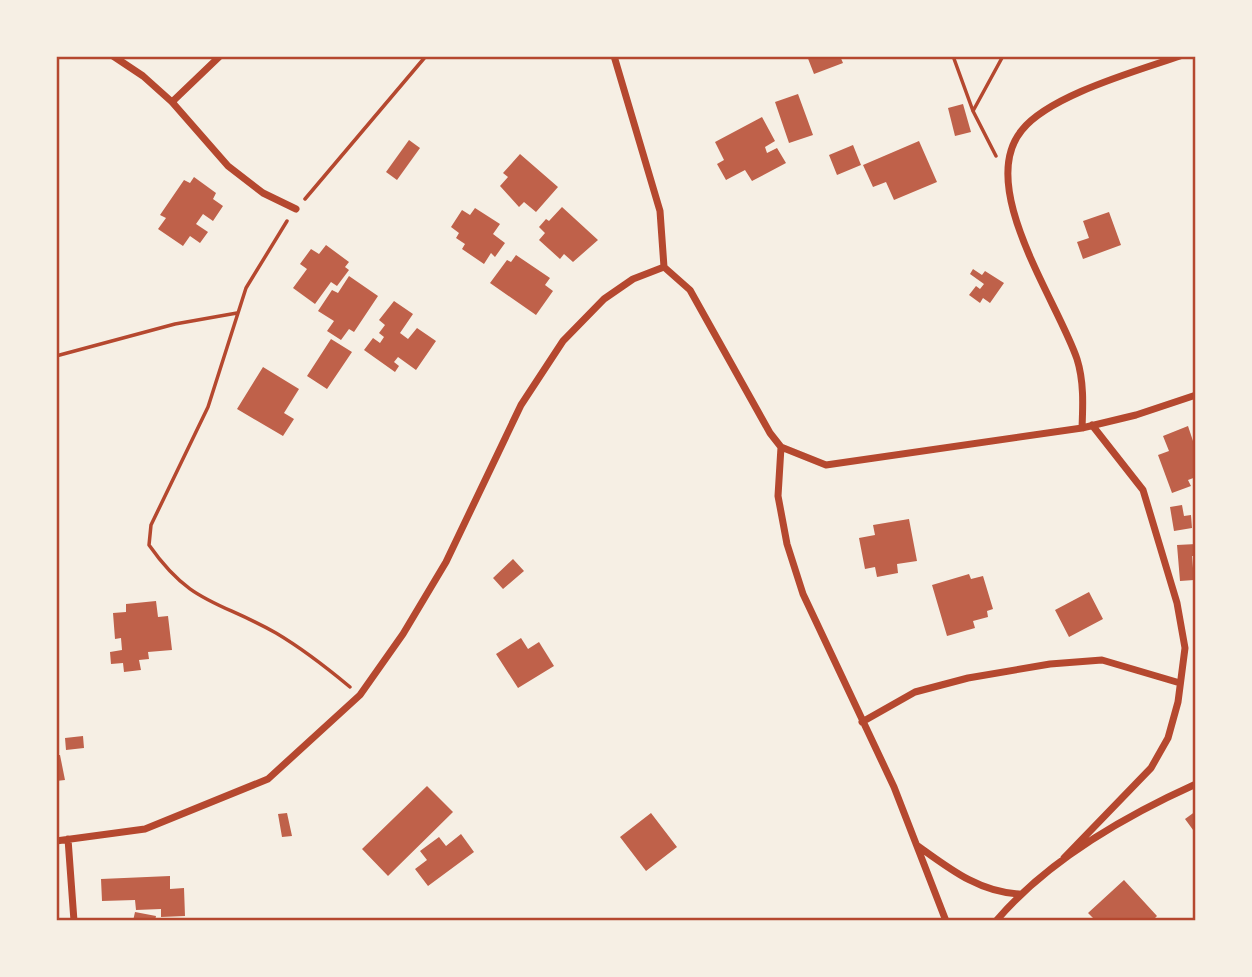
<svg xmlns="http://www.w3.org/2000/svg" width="1252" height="977" viewBox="0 0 1252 977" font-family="'Fira Sans Condensed',sans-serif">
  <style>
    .building { fill: #bf614a }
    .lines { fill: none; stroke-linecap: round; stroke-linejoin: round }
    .path { stroke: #b5482f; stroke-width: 3.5 }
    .minor { stroke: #b5482f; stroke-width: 7 }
    .neatline { fill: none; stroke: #b5482f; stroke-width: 2.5 }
  </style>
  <rect width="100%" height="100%" fill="#f6efe4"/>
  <!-- building -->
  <path class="building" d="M807 56H840L843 63 814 74Z
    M798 94 813 135 789 143 775 102Z
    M963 104 971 132 955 136 948 108Z
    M762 117 775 141 765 147 767 153 777 148 786 163 752 181 745 170 726 180 717 164 724 160 715 142Z
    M409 140 420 148 397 180 386 172Z
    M919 141 937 182 894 200 886 182 873 187 863 165Z
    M853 145 861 165 837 175 829 155Z
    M520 154 558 187 536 212 524 202 519 207 500 186 508 177 503 173Z
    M194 177 216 193 213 199 223 206 213 221 203 214 196 224 208 232 200 243 190 236 183 246 158 229 166 218 160 215 184 180 190 183Z
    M562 207 598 240 573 262 564 254 560 259 539 240 545 233 539 227 546 219 549 221Z
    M475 208 500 224 493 234 505 243 495 257 491 253 484 264 462 249 465 244 456 238 459 233 451 227 462 210 470 215Z
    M1109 212 1121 245 1083 259 1077 242 1089 238 1083 221Z
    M326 245 349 262 345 267 349 270 337 286 331 282 315 304 293 288 307 269 300 264 311 249 319 254Z
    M516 255 550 278 545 285 553 291 536 315 490 283 507 260 511 262Z
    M973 269 982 275 985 271 1004 283 990 303 983 298 980 303 969 295 976 286 980 289 984 284 970 274Z
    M349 276 378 296 354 332 349 329 341 340 327 331 334 321 318 311 332 290 338 293Z
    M394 301 413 314 400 333 408 339 417 328 436 341 416 370 398 357 394 362 399 366 395 372 364 350 373 338 380 343 384 337 379 333 385 325 379 320Z
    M331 339 352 352 327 389 307 376Z
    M263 367 299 389 284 413 294 419 283 436 237 409Z
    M1188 426 1193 441 1196 440V477L1188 480 1191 486 1172 493 1158 455 1169 451 1163 436Z
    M1182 505 1184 516 1191 515 1192 528 1174 531 1170 507Z
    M909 519 917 561 897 564 898 573 877 577 875 567 865 569 859 538 875 535 873 525Z
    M1196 544V556H1192L1194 580 1180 581 1177 545Z
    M513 559 524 571 503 589 493 578Z
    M969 574 971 579 983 576 993 609 987 611 988 617 973 621 975 628 947 636 932 585Z
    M1089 592 1103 619 1069 637 1055 610Z
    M156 601 158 617 168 616 172 650 148 652 149 659 139 660 141 670 124 672 123 663 111 664 110 652 122 650 121 638 115 639 113 613 126 612V604Z
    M521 638 528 649 539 642 554 666 518 688 496 654Z
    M83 736 84 748 66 750 65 738Z
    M56 755H60L65 780 56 781Z
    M427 786 453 812 388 876 362 849Z
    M1196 811V834L1185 819Z
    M287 813 292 836 282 837 278 814Z
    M651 813 677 847 646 871 620 837Z
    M461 834 474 852 428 886 415 869 427 860 420 851 439 837 446 846Z
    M170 876V889L184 888 185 916 161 917V909L136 910 135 900 102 901 101 879Z
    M1124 880 1157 916 1152 921H1096L1088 913Z
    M135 912 156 916 155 921H133Z"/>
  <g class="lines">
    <!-- path -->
    <path class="path" d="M953 56 973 111 996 156
      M973 111 1003 56
      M305 199 426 56
      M287 221 246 288 208 407 151 525 149 545C191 605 218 600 276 633 303 649 326 667 350 687
      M56 356 175 324 237 313"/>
    <!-- minor -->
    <path class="minor" d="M113 56 143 76 172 102 228 166 263 193 296 209
      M614 56 660 211 664 267
      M172 102 220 56
      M1082 428C1083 405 1084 381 1077 359 1058 302 975 186 1022 130 1050 95 1137 71 1180 56
      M781 447 778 496 787 544 803 594 894 787 946 921
      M862 722 915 692 968 678 1050 664 1102 660 1180 683
      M68 839 74 921
      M56 841 145 829 268 779 360 695 403 634 446 562 521 405 563 341 604 299 633 279 664 267 690 290 770 433 781 447 826 465 1082 428 1136 415 1196 395
      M918 846C950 869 979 892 1019 894
      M1064 858 1151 768 1168 738 1178 702 1185 648 1177 603 1143 490 1092 425
      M996 921C1047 861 1125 816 1196 784"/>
  </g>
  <!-- border -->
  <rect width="1252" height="977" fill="none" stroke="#f6efe4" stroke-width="116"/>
  <rect x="58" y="58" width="1136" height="861" class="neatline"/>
</svg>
